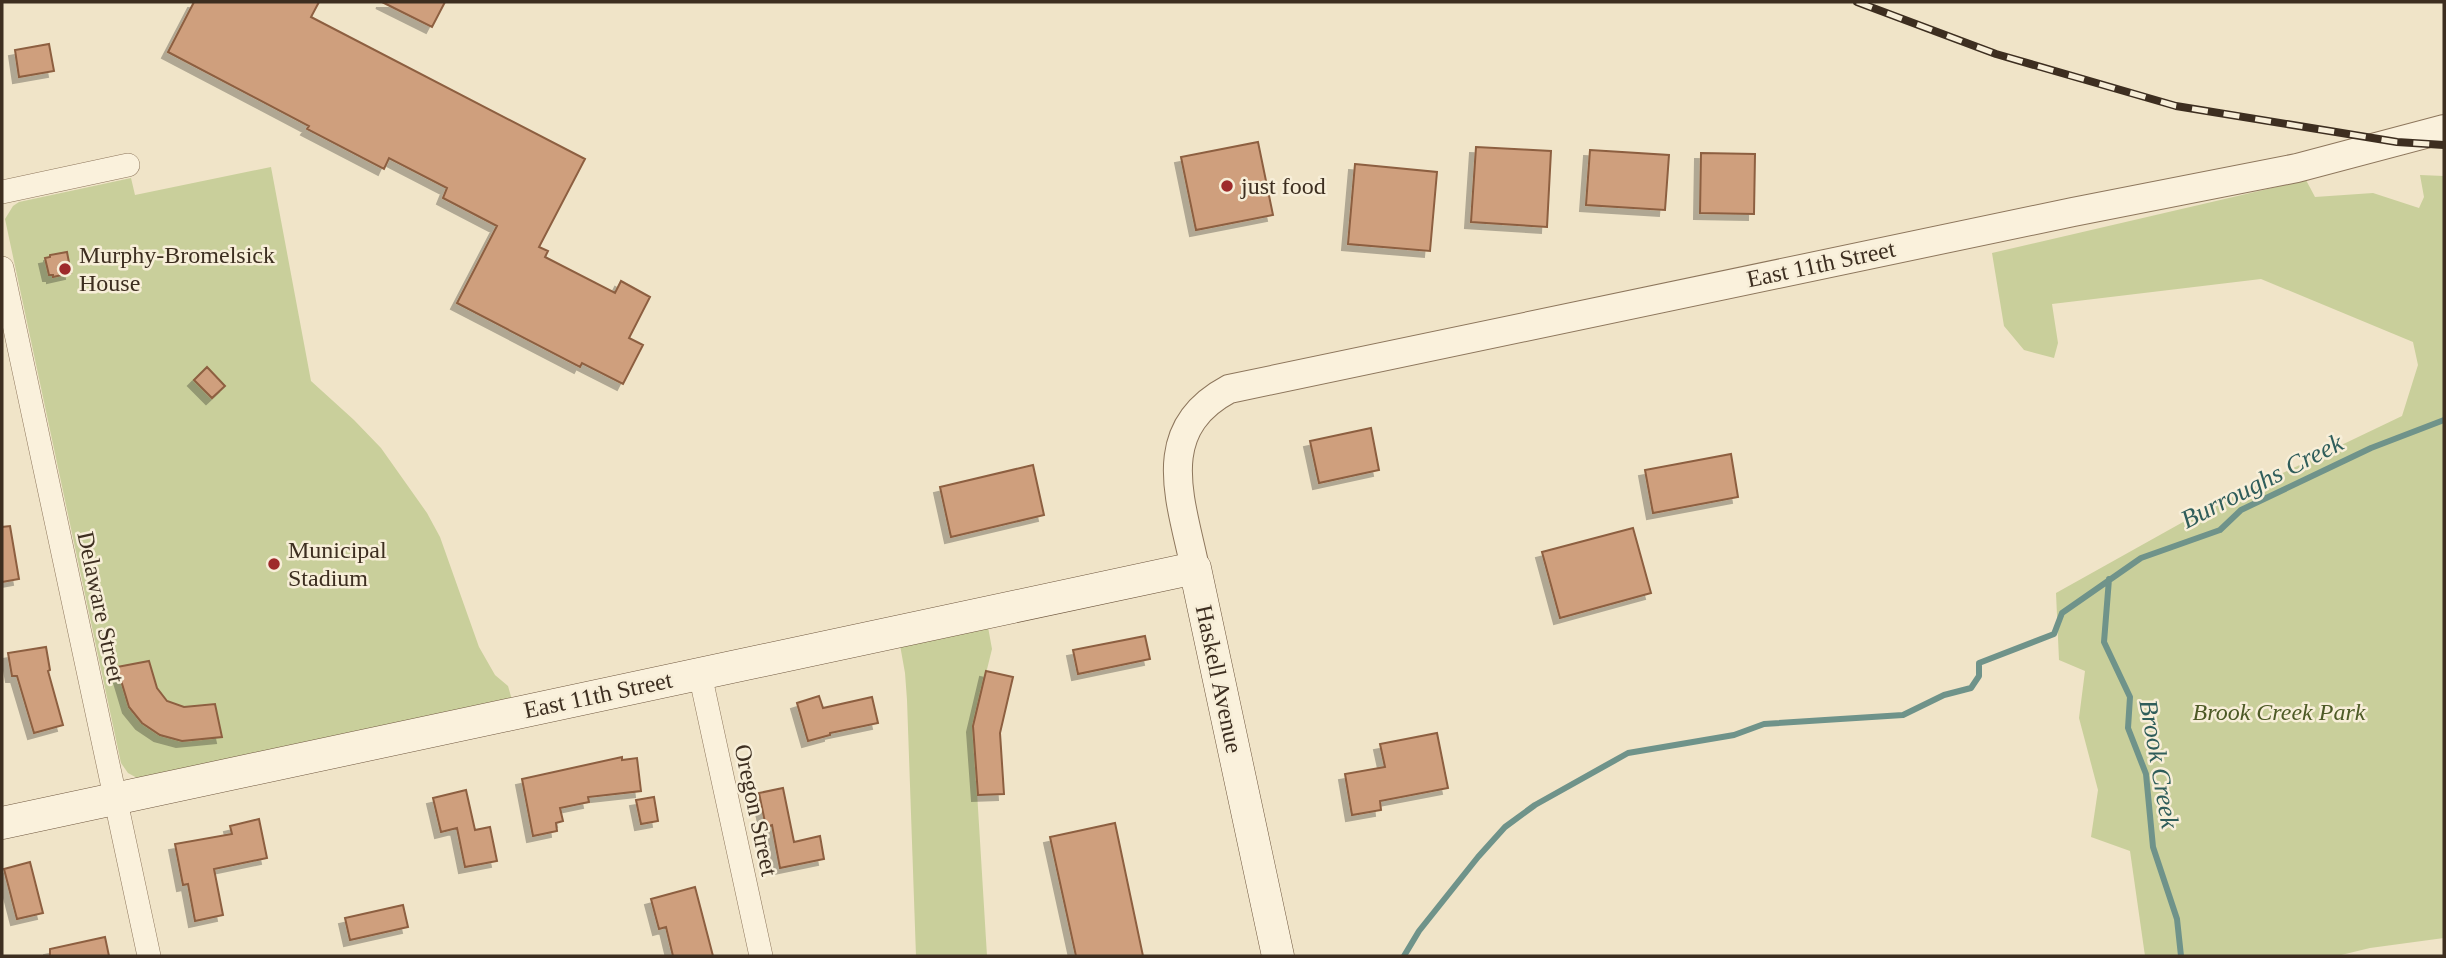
<svg xmlns="http://www.w3.org/2000/svg" width="2446" height="958" viewBox="0 0 2446 958" font-family="Georgia,serif">
  <style>
    .green { fill: #c9cf9b }
    .lines { fill: none; stroke-linecap: round; stroke-linejoin: round }
    .stream { stroke: #6f938a; stroke-width: 6 }
    .building { fill: #cf9f7d; stroke: #8d5f41; stroke-width: 2; filter: url(#shadow) }
    .minor-casing { stroke: #8d765c; stroke-width: 24 }
    .tertiary-casing { stroke: #8d765c; stroke-width: 30 }
    .secondary-casing { stroke: #6f573f; stroke-width: 33 }
    .minor { stroke: #faf1dc; stroke-width: 23 }
    .tertiary { stroke: #faf1dc; stroke-width: 28 }
    .secondary { stroke: #faf1dc; stroke-width: 32 }
    .rail-casing { stroke: #3d2e20; stroke-width: 8 }
    .rail { stroke: #f7eed8; stroke-width: 5; stroke-dasharray: 16; stroke-linecap: butt }
    .poi-dot { fill: #9e2a2b; stroke: #f7eed8; stroke-width: 2.5 }
    .labels { text-anchor: middle; dominant-baseline: central; stroke-width: 5; stroke-linejoin: round; paint-order: stroke }
    .poi-label { font-size: 24px; fill: #3d2e20; stroke: #f7eed8; text-anchor: start }
    .street-label { font-size: 24px; fill: #3d2e20; stroke: #f7eed8 }
    .park-label { font-size: 24px; font-style: italic; fill: #4d5a26; stroke: #f7eed8 }
    .water-label { font-size: 26px; font-style: italic; fill: #2f5d5a; stroke: #f7eed8 }
  </style>
  <defs>
    <filter id="shadow"><feDropShadow dx="-6" dy="6" stdDeviation="0" flood-color="#0004"/></filter>
  </defs>
  <rect width="100%" height="100%" fill="#f0e4c8"/>
  <!-- green -->
  <path class="green" d="M271 167 311 381 354 420 381 448 427 513 440 537 479 647 495 675 508 686 512 700 139 779 128 773 121 763 5 219 13 206 19 202 131 178 135 195Z
    M2420 175 2444 176V938L2370 948 2337 956H2145L2130 851 2091 837 2098 790 2079 718 2085 671 2059 660 2056 593 2201 512 2402 416 2418 365 2413 342 2261 279 2052 304 2058 343 2054 358 2024 350 2004 326 1992 253 2306 180 2315 197 2373 193 2419 208 2424 197Z
    M988 627 992 649 973 726 987 956H916L907 700 905 673 900 645Z"/>
  <g class="lines">
    <!-- stream -->
    <path class="stream" d="M2109 579 2104 642 2130 697 2128 728 2146 774 2153 847 2177 919 2181 956
      M1404 956 1419 931 1478 857 1505 827 1535 805 1628 753 1734 735 1764 724 1903 715 1944 695 1971 688 1979 676V663L2054 634 2062 613 2141 558 2220 530 2241 510 2371 448 2444 420"/>
  </g>
  <!-- building -->
  <path class="building" d="M194 2H319L311 17 585 159 539 247 548 251 545 257 615 293 621 281 650 297 629 338 643 345 623 384 582 363 580 367 457 303 497 226 443 198 447 188 389 158 384 169 307 129 309 126 168 52Z
    M382 2H445L432 27Z
    M49 44 54 71 19 77 15 50Z
    M1258 142 1273 215 1196 230 1181 157Z
    M1476 147 1551 151 1547 227 1471 222Z
    M1590 150 1669 155 1665 210 1586 205Z
    M1701 153 1755 154 1754 214 1700 213Z
    M1355 164 1437 172 1430 251 1348 244Z
    M67 252 71 273 53 277V275H49L45 258 50 257V255Z
    M207 367 225 386 212 398 194 380Z
    M1371 428 1379 470 1319 483 1310 441Z
    M1731 454 1738 497 1653 513 1645 470Z
    M1033 465 1044 515 951 537 940 487Z
    M10 526 19 579 2 582V527Z
    M1633 528 1651 593 1560 618 1542 552Z
    M1145 636 1150 659 1078 674 1073 650Z
    M46 647 50 670 48 671 63 725 34 733 17 676H12L8 653Z
    M149 661 157 688 167 701 184 707 215 704 222 737 182 741 160 735 142 723 129 707 117 667Z
    M986 671 1013 677 1000 733 1004 794 978 795 973 726Z
    M819 696 823 708 872 697 878 723 830 733V735L808 741 797 703Z
    M1437 733 1448 788 1380 801 1381 810 1352 815 1345 774 1385 767 1380 744Z
    M622 757V760L637 758 641 791 588 797 589 802 560 808 563 821 556 823 557 831 533 836 522 779Z
    M783 788 794 842 820 836 824 859 780 868 772 825 766 827 759 793Z
    M466 790 475 830 490 827 497 861 465 867 457 828 441 832 433 798Z
    M654 797 658 821 641 824 636 800Z
    M259 819 267 858 214 869 223 915 195 921 188 884 183 885 175 844 232 834 230 826Z
    M1115 823 1143 956H1076L1050 837Z
    M30 862 43 913 17 919 4 869Z
    M695 887 713 956H673L666 927 659 929 651 899Z
    M403 905 408 927 350 940 345 918Z
    M105 937 109 956H50V949Z"/>
  <g class="lines">
    <!-- minor casing -->
    <g class="minor-casing">
      <path id="minor" d="M2 192 128 165
        M2 268 149 956
        M700 674 761 956"/>
    </g>
    <!-- tertiary casing -->
    <g class="tertiary-casing">
      <path id="tertiary" d="M1195 568C1181 500 1152 430 1229 389L2073 212 2297 168 2444 129"/>
    </g>
    <!-- secondary casing -->
    <g class="secondary-casing">
      <path id="secondary" d="M2 823 1195 568 1278 956"/>
    </g>
    <!-- minor -->
    <use href="#minor" class="minor"/>
    <!-- tertiary -->
    <use href="#tertiary" class="tertiary"/>
    <!-- secondary -->
    <use href="#secondary" class="secondary"/>
    <!-- rail casing -->
    <g class="rail-casing">
      <path id="rail" d="M1857 2 1996 54 2176 106 2397 142 2444 145"/>
    </g>
    <!-- rail -->
    <use href="#rail" class="rail"/>
  </g>
  <!-- markers -->
  <g class="poi-dot">
    <circle cx="1227" cy="186" r="7"/>
    <circle cx="65" cy="269" r="7"/>
    <circle cx="274" cy="564" r="7"/>
  </g>
  <g class="labels">
    <!-- poi labels -->
    <g class="poi-label">
      <text x="1241" y="186">just food</text>
      <text x="79" y="255">Murphy-Bromelsick<tspan x="79" dy="28">House</tspan></text>
      <text x="288" y="550">Municipal<tspan x="288" dy="28">Stadium</tspan></text>
    </g>
    <!-- street labels -->
    <g class="street-label">
      <text transform="translate(1821 264) rotate(-12)">East 11th Street</text>
      <text transform="translate(101 607) rotate(78)">Delaware Street</text>
      <text transform="translate(1219 679) rotate(78)">Haskell Avenue</text>
      <text transform="translate(598 695) rotate(-12)">East 11th Street</text>
      <text transform="translate(756 810) rotate(78)">Oregon Street</text>
    </g>
    <!-- park labels -->
    <g class="park-label">
      <text x="2279" y="712">Brook Creek Park</text>
    </g>
    <!-- water labels -->
    <g class="water-label">
      <text transform="translate(2262 481) rotate(-27)">Burroughs Creek</text>
      <text transform="translate(2159 764) rotate(80)">Brook Creek</text>
    </g>
  </g>
  <!-- border -->
  <rect width="2446" height="958" fill="none" stroke="#3d2e20" stroke-width="7"/>
</svg>
